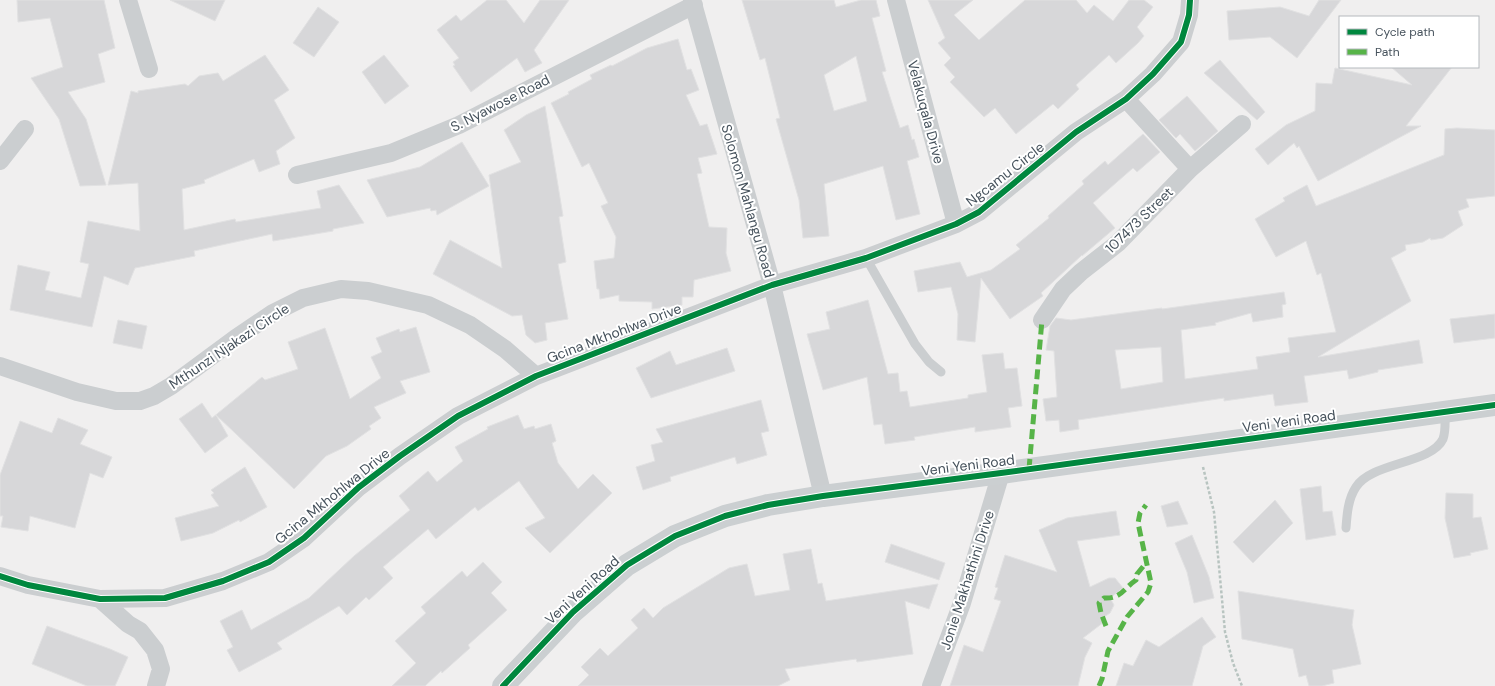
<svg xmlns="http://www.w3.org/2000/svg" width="1495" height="686" viewBox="0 0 1495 686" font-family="'DM Sans',sans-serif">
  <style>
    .building { fill: #d7d7d9; stroke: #e1e1e2; fill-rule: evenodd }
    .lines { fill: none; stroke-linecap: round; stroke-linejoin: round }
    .path { stroke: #b8c4c0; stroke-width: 2.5; stroke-dasharray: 3 2; stroke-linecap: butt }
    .lane { stroke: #cbced0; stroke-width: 9 }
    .street { stroke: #cbced0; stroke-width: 18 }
    .secondary { stroke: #cbcfd1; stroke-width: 22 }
    .quiet { stroke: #57b448; stroke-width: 5; stroke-dasharray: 10 5; stroke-linecap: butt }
    .cycleway-casing { stroke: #fff; stroke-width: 8 }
    .cycleway { stroke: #00873e; stroke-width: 6 }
    .labels { text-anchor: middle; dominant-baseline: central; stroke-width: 4; stroke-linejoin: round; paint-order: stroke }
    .street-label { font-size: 14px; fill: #46525c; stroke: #fff }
  </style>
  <rect width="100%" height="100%" fill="#f0efef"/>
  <!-- building -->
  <path class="building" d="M17 0H104L115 48 98 54 105 82 68 92 86 119 106 185 80 186 59 119 31 78 63 67 50 18 18 22Z
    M170 0H225L215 21Z
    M487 0H506L524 23 540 0H569L534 50 542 63 525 72 517 58 471 92 453 66 455 65 453 62 459 58 437 30 456 15 461 21Z
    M742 0H834L836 7 861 0H876L880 16 872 18 886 71 882 72 900 128 908 125 912 140 914 139 919 157 907 161 920 214 896 220 883 166 824 184 829 236 803 238 799 200 776 119 780 118 765 58 760 60ZM856 56 867 101 834 111 824 75Z
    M928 0H973L954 15 979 40 1025 0H1076L1087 13 1094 5 1113 21 1129 0H1144L1153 7 1137 27 1144 36 1138 43 1116 63 1109 55 1076 85 1079 89 1058 109 1053 104 1016 134 995 108 984 117 950 82 955 77 944 65 951 58 938 43 945 38Z
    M1319 0H1341L1297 58 1270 37 1229 40 1227 11 1280 7 1309 16Z
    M318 7 339 22 314 57 293 43Z
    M678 39 687 70 691 69 699 90 686 95 700 126 707 124 717 154 698 158 702 173 697 174 709 227 727 228 726 253 731 271 694 280 693 297H682V305L652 309V302L619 301V295L600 299 599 289H597L594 261 614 258 616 237 601 206 608 203 589 163 582 167 551 103 569 94 568 92 592 79 590 75 611 65 612 66 647 48Z
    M265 55 289 90 274 100 295 138 276 151 280 164 259 172 254 159 204 180 205 183 182 189 184 230 235 219 236 222 321 208 317 191 339 185 364 223 333 229V231L273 241 272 234 194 251 195 256 135 268 128 285 104 276 92 327 10 310 18 265 50 272 45 290 81 298 89 264 80 262 88 221 140 231 138 183 108 185 131 91 138 93V91L185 84 188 86 199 76 218 73 223 81Z
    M384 55 409 86 385 104 362 72Z
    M1220 60 1265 112 1257 120 1204 73Z
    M1391 67H1452L1406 126H1421L1318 181 1299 146 1297 148 1294 143 1268 165 1255 149 1286 125 1315 111 1316 83 1332 84 1335 68 1412 85Z
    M1187 96 1218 131 1195 151 1180 134 1176 138 1159 120Z
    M545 106 563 216 559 217 566 262 558 264 568 319 545 323 547 340 535 343 526 335 522 315 512 316 433 274 450 240 502 268 489 175 521 162 504 130 526 115Z
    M1457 128 1495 130V196L1466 199 1469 207 1458 211 1463 225 1443 238 1431 240 1430 238 1423 242 1405 245 1406 250 1391 258 1411 301 1318 357 1419 340 1423 363 1378 370V372L1349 379 1347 370 1304 376 1308 402 1275 406 1273 394 1224 401V398L1078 420 1079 429 1060 432 1059 420 1046 421 1043 399 1057 397 1054 351 1046 350 1050 326 1056 318 1071 320 1162 308V309L1284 292 1286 304 1282 305 1283 317 1253 322 1251 313 1215 323 1216 325 1181 330 1185 379 1258 369 1256 357 1290 352 1288 338 1336 332 1321 273 1317 275 1306 241 1276 257 1255 219 1285 201 1283 198 1307 185 1316 206 1444 155 1445 129ZM1161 347 1163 382 1121 389 1115 350Z
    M1143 134 1160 152 1137 172 1133 168 1093 203 1115 228 1082 256V255L1041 293 1043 296 1010 319 981 278 975 342 957 340 958 314 951 287 918 292 914 271 960 262 967 277 991 270 1020 249 1016 245 1049 218 1048 216 1084 184 1082 181 1105 161 1108 165Z
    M462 142 489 186 437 215 436 210 431 211 430 208 387 217 367 180 420 167Z
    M868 300 888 374 898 373 900 392 907 391 910 407 968 398V395L987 392 982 355 1003 353 1005 369 1017 368 1022 406 1008 408 1011 427 975 432V427L914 437 915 440 885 444 882 424 874 425 867 377 823 390 807 334 830 329 826 312Z
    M1495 314V338L1454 343 1450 319Z
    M118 320 147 326 142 349 113 343Z
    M416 327 430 372 400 381 406 393 374 407 381 418 369 426 371 429 347 446 326 456 294 489 216 415 228 436 205 453 179 419 202 403 212 418 262 377 265 380 298 369 288 342 325 328 350 399 381 378 371 357 382 352 376 338 399 329 400 332Z
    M727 348 735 371 651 398 636 368 670 351 676 365Z
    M761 400 769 431 761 433 767 455 737 464 735 457 670 477 671 481 643 490 636 467 655 461 651 445 663 442 656 429Z
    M518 415 524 429 534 426 535 429 551 424 556 441 552 443 558 463 578 489 593 474 612 493 550 553 525 528 545 518 519 481 478 511 475 507 436 539 428 529 383 567 393 578 369 600 366 597 347 615 339 606 277 643 282 649 239 672 227 650 233 647 220 621 242 610 251 630 309 598 354 556 410 510 399 496 428 471 437 482 463 461 455 447 488 429 487 427Z
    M58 418 88 430 80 444 112 457 103 478 90 473 75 528 30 516 28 531 1 527 3 516H0V475L20 421 52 433Z
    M245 467 267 507 240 522 239 520 213 533 181 541 175 518 219 506 211 495 214 493 211 490Z
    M1321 486 1323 512 1332 511 1336 535 1306 540 1300 489Z
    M1446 493 1473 494V518L1481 517 1488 549 1470 553 1471 555 1454 558 1445 518Z
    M1275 500 1293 523 1253 563 1233 542Z
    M1178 501 1188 524 1167 527 1161 506Z
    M1116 511 1120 535 1077 541 1090 587 1109 578H1115L1123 588 1110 598 1114 605 1110 613 1101 619 1104 622 1083 638 1092 643 1085 657 1078 686H950L964 645 983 652 1001 601 994 599 998 588 995 587 1005 555 1057 572 1039 530 1067 518Z
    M1192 535 1209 577 1214 598 1194 603 1187 572 1175 543Z
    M891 544 945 563 939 580 885 562Z
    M811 549 818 584 822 583 826 601 938 584 929 609 905 601 913 654 857 662 856 659 785 669 790 680 778 686H578L589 675 581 667 600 648 608 656 638 628 631 620 644 608 653 618 663 608 729 568 747 564 755 596 790 590 783 554Z
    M483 562 502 582 491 593 507 610 468 645 470 648 442 673 441 671 425 686H392L416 663 395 641 426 613 421 607 462 571 467 577Z
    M1238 591 1354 610 1352 625 1361 664 1332 670 1334 683 1322 686H1309L1306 675 1299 677 1293 649 1242 639Z
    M1202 617 1216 637 1203 646 1192 686H1116L1124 663 1133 666 1146 640 1159 647Z
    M47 626 110 649 128 657 115 686H87L32 664Z"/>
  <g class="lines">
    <!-- path -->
    <path class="path" d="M1203 467 1214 512 1225 632 1233 663 1242 686"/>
    <!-- lane -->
    <path class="lane" d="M866 258 915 344 929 362 941 372
      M1346 528C1347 514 1348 499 1356 487 1372 462 1431 464 1443 439 1446 431 1445 420 1445 412"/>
    <!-- street -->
    <path class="street" d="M128 0 149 69
      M692 0 772 285 823 496
      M896 0 956 224
      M1126 99 1190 169
      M0 161 25 129
      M297 175 391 153 459 125 694 5
      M1042 320 1063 289 1081 272 1118 243 1190 169 1242 124
      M0 366 77 392 116 401H140L154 396 171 386 236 338 273 313 303 298 341 289 368 291 428 305 470 325 505 349 536 376
      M0 576 28 585 100 599 165 598 223 581 269 562 304 538 359 487 400 456 458 416 536 376 772 285 866 258 956 224 979 212 1076 132 1126 99 1153 74 1181 42 1189 15 1190 0
      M100 599 128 624 140 631 155 650 161 669 156 686
      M931 686 962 603 1001 473"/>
    <!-- secondary -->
    <path class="secondary" d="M503 686 573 612 627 565 675 536 725 516 768 505 823 496 1001 473 1495 405"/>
    <!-- quiet -->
    <path class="quiet" d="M1029 469 1042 320
      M1106 626 1101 613 1099 603 1104 598C1121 599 1123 589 1136 580L1137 574 1146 563
      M1099 686 1102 679 1108 651 1127 617 1148 592 1151 583 1138 523 1140 513 1146 505"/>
    <!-- cycleway casing -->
    <g class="cycleway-casing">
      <path id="cycleway" d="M0 576 28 585 100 599 165 598 223 581 269 562 304 538 359 487 400 456 458 416 536 376 772 285 866 258 956 224 979 212 1076 132 1126 99 1153 74 1181 42 1189 15 1190 0
        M503 686 573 612 627 565 675 536 725 516 768 505 823 496 1001 473 1495 405"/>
    </g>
    <!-- cycleway -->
    <use href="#cycleway" class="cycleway"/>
  </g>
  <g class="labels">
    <!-- street labels -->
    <g class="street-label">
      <text transform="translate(500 103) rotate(-27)">S. Nyawose Road</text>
      <text transform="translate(926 112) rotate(75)">Velakuqala Drive</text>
      <text transform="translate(1005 174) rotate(-38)">Ngcamu Circle</text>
      <text transform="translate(748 201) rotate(74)">Solomon Mahlangu Road</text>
      <text transform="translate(1139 220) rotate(-44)">107473 Street</text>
      <text transform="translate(614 333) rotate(-21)">Gcina Mkhohlwa Drive</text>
      <text transform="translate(229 346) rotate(-34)">Mthunzi Njakazi Circle</text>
      <text transform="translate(1289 421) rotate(-8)">Veni Yeni Road</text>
      <text transform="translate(968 465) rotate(-7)">Veni Yeni Road</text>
      <text transform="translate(332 496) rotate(-39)">Gcina Mkhohlwa Drive</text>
      <text transform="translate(967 580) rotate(-72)">Jonie Makhathini Drive</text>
      <text transform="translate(582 590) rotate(-42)">Veni Yeni Road</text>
    </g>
  </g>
  <!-- legend -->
  <rect x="1339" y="16" width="140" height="52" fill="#ffffff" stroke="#b5babe"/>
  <rect x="1347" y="29" width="20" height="6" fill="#00873e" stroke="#b5babe"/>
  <text x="1375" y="36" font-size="12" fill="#46525c">Cycle path</text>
  <rect x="1347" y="49" width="20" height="6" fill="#57b448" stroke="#b5babe"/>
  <text x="1375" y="56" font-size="12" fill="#46525c">Path</text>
</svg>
